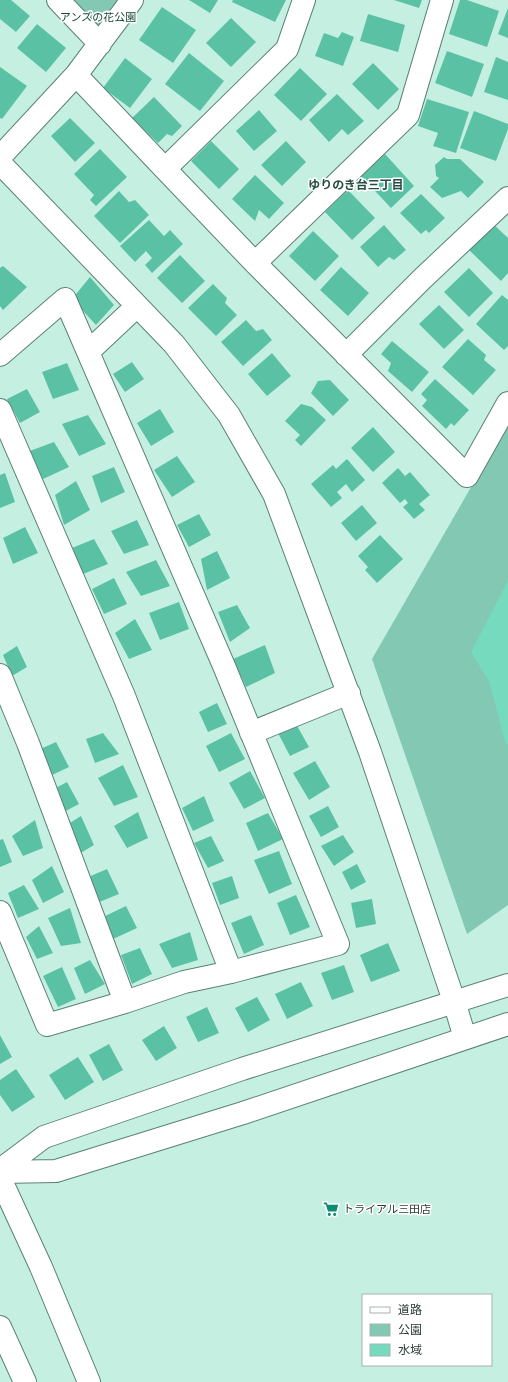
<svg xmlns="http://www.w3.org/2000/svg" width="508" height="1382" viewBox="0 0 508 1382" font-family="'DejaVu Sans','Noto Sans JP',sans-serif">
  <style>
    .green { fill: #83c8b3 }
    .water { fill: #76dbbe }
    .building { fill: #5bc1a5 }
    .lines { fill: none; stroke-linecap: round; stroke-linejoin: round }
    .minor-casing { stroke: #5a8275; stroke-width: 24 }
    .major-casing { stroke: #5a8275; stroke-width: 24 }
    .minor { stroke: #fff; stroke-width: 22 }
    .major { stroke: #fff; stroke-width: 22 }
    .labels { text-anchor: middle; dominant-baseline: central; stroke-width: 3; stroke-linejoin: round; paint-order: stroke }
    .park-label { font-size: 11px; fill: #184539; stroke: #fff }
    .poi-label { font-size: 11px; fill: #2a3b36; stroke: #fff; text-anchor: start }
    .neighbourhood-label { font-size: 12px; font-weight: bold; fill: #274d42; stroke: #fff }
  </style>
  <rect width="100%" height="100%" fill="#c5f0e1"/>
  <!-- green -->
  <path class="green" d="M58 0H132L100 44Z
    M508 423V905L467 934 372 659Z"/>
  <!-- water -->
  <path class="water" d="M508 581V745L505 741 489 681 471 652Z"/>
  <!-- building -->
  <path class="building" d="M0 0H11L30 16 16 32 0 19Z
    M189 0H218L210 13Z
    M233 0H286L275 22 232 2Z
    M394 0H422L419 8Z
    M460 0H467L499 11 487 47 449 34Z
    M162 7 196 30 173 63 139 40Z
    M508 8V38L498 34Z
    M368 14 405 25 398 52 360 41Z
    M231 18 256 42 231 67 206 43Z
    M37 24 66 48 46 72 17 48Z
    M342 32 354 37 343 66 315 56 324 33 338 38Z
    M447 51 484 64 472 97 435 83Z
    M189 53 224 81 200 111 165 84Z
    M496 57 508 62V100L484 92Z
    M125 58 152 79 130 108 103 88Z
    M373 63 399 89 378 110 352 84Z
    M0 67 27 86 2 119 0 118Z
    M300 68 327 94 301 121 274 95Z
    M337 94 364 121 348 135 342 129 329 142 309 120Z
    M154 97 182 126 172 136 167 134 158 143 132 118Z
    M427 99 469 112 456 153 433 146 438 133 418 126Z
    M259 110 277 131 254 151 236 131Z
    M474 111 508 124V129L496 161 460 148Z
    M70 118 95 143 75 162 51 136Z
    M211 141 239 169 219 189 191 161Z
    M286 141 306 162 282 186 261 165Z
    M100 149 127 177 96 206 90 200 94 195 74 174Z
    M385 154 414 186 391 208 361 176Z
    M444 157 447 159H460L484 182 468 198 461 191 442 198 430 187 439 178 436 176 435 165Z
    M255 175 284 203 269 219 259 210 255 221 232 199Z
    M348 190 375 218 352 240 325 212Z
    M119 191 129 202 135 200 149 215 120 243 94 216Z
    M421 194 445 218 429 233 426 230 421 234 400 213Z
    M149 220 164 236 170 230 183 244 152 273 145 265 152 258 146 251 135 262 120 246Z
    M491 222 508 238V273L501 281 467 248Z
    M384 225 406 250 394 260 389 257 378 267 360 247Z
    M313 231 339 256 315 281 289 256Z
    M180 255 205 281 182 303 157 278Z
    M3 266 27 287 3 310 0 306V268Z
    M341 267 369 293 348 316 320 290Z
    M469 268 493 293 469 317 444 292Z
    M90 277 114 305 96 325 72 299Z
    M213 284 227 298 225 303 237 315 216 336 188 308Z
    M502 295 508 300V346L504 350 476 324Z
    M439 305 464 330 444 349 419 324Z
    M246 320 256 331 263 329 272 340 243 366 221 342Z
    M468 339 486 355 484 360 496 370 473 395 442 367Z
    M392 341 429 372 412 392 388 371 391 363 381 354Z
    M272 353 291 376 267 396 248 374Z
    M132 362 144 379 125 392 113 374Z
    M67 363 79 390 53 399 42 372Z
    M435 379 469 410 454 426 451 423 446 429 422 406 427 400 421 394Z
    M330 380 349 400 333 416 311 393 318 381Z
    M27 389 40 412 20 423 7 399Z
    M301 404 312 407 326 420 301 446 295 440 300 435 285 421Z
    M160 409 174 432 151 446 137 423Z
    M88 415 106 444 79 456 62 424Z
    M373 427 395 452 373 472 351 448Z
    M54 442 69 467 43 479 27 452Z
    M177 456 195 482 172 497 154 470Z
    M347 459 365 480 352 492 346 484 337 492 342 498 331 507 311 484 333 465 336 469Z
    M114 467 125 492 101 503 92 476Z
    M398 468 405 476 410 472 430 495 419 504 425 510 414 519 403 507 408 503 405 499 400 503 382 483Z
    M5 473 15 502 0 508V475Z
    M76 481 90 510 64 525 55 495Z
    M362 505 377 523 356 541 341 523Z
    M199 514 211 535 189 547 177 525Z
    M137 520 149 545 124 554 111 531Z
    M25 527 38 553 13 564 3 538Z
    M380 535 403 559 377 583 365 570 368 567 358 556Z
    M94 539 108 564 83 574 72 548Z
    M217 551 230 578 207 590 201 559Z
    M156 560 170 586 141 596 126 572Z
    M114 578 127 604 104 614 92 589Z
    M179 602 189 629 160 640 149 613Z
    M237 605 250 628 230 642 218 612Z
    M135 619 152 650 129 659 115 633Z
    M265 645 275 673 246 687 233 659Z
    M17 646 27 667 12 676 3 655Z
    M217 703 227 724 208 732 199 712Z
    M296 724 309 747 290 756 278 733Z
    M103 733 119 754 95 763 86 739Z
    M231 733 245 759 219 772 206 746Z
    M56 742 69 767 50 776 36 751Z
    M315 761 330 787 309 800 293 773Z
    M123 765 138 797 114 806 98 778Z
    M250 771 265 798 244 809 229 783Z
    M67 782 79 804 62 813 50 791Z
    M204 796 214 821 193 831 182 808Z
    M328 806 339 827 321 837 309 816Z
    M138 812 148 838 127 848 114 826Z
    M268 813 283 839 258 851 246 823Z
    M81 816 94 845 79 854 65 826Z
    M35 820 43 848 23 856 12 836Z
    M343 835 354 852 334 866 321 846Z
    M211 836 224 861 208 868 194 843Z
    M3 839 12 862 0 867V840Z
    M279 851 292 884 269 894 254 860Z
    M357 864 366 882 351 890 342 872Z
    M52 866 64 892 43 903 32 880Z
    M107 869 119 894 97 903 86 878Z
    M232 876 239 898 220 905 212 883Z
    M24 885 39 909 18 918 8 893Z
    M296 895 310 927 290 935 277 903Z
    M372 899 376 924 356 928 351 903Z
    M126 906 137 928 111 940 101 918Z
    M70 908 81 943 61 946 48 918Z
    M251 915 264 945 244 954 231 923Z
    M39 926 53 953 37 959 26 937Z
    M190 932 198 960 172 968 159 944Z
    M388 943 400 971 371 982 360 955Z
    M140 948 152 974 132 984 121 955Z
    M90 960 105 984 85 994 74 968Z
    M344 965 354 992 332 1000 321 973Z
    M62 967 76 999 58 1007 43 976Z
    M301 982 313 1006 287 1019 275 994Z
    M257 997 270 1020 248 1032 235 1008Z
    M207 1007 219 1033 198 1042 186 1017Z
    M164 1026 177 1048 156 1061 142 1040Z
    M0 1035 12 1057 0 1064Z
    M109 1044 123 1070 103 1081 89 1055Z
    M78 1057 94 1082 65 1100 49 1075Z
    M16 1069 35 1097 12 1112 0 1095V1080Z"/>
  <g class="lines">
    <!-- minor casing -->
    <g class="minor-casing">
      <path id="minor" d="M58 0 100 44
        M304 0 287 49 165 169 255 263 467 476 508 403
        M76 75 165 169
        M0 157 76 75 132 0
        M0 163 174 344 229 415 274 494 370 752 454 1001 465 1038
        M255 263 408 115 442 0
        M88 352 137 306
        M0 355 65 299 224 666 338 944 231 972 184 982 125 1002 47 1025 0 912
        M346 355 422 279 508 198
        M0 410 124 696 231 972
        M0 675 28 743 125 1002
        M251 733 349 693
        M0 1170 44 1137 242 1069 508 985
        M0 1172 56 1171 243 1113 508 1024"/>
    </g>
    <!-- major casing -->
    <g class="major-casing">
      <path id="major" d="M0 1178 41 1267 89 1382
        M0 1327 25 1382"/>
    </g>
    <!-- minor -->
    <use href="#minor" class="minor"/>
    <!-- major -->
    <use href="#major" class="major"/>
  </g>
  <!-- icons -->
  <defs>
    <g id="supermarket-bare" transform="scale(1.2)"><path d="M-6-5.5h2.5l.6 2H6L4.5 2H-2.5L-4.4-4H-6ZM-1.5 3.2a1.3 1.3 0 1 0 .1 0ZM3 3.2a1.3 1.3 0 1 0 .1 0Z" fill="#0a8c71" stroke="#fff" stroke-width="2.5" paint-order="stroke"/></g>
  </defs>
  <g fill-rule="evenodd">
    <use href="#supermarket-bare" x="331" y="1209"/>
  </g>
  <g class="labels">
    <!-- park labels -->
    <g class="park-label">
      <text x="98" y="17">アンズの花公園</text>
    </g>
    <!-- poi labels -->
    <g class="poi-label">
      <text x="343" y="1209">トライアル三田店</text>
    </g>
    <!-- neighbourhood labels -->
    <g class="neighbourhood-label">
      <text x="356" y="185">ゆりのき台三丁目</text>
    </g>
  </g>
  <!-- legend -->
  <rect x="362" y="1294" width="130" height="72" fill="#ffffff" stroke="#aab1af"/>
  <rect x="370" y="1307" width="20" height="6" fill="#ffffff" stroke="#aab1af"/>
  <text x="398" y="1314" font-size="12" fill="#2a3b36">道路</text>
  <rect x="370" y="1324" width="20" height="12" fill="#83c8b3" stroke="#aab1af"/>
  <text x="398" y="1334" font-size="12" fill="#2a3b36">公園</text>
  <rect x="370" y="1344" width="20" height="12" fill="#76dbbe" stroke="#aab1af"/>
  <text x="398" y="1354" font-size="12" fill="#2a3b36">水域</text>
</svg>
